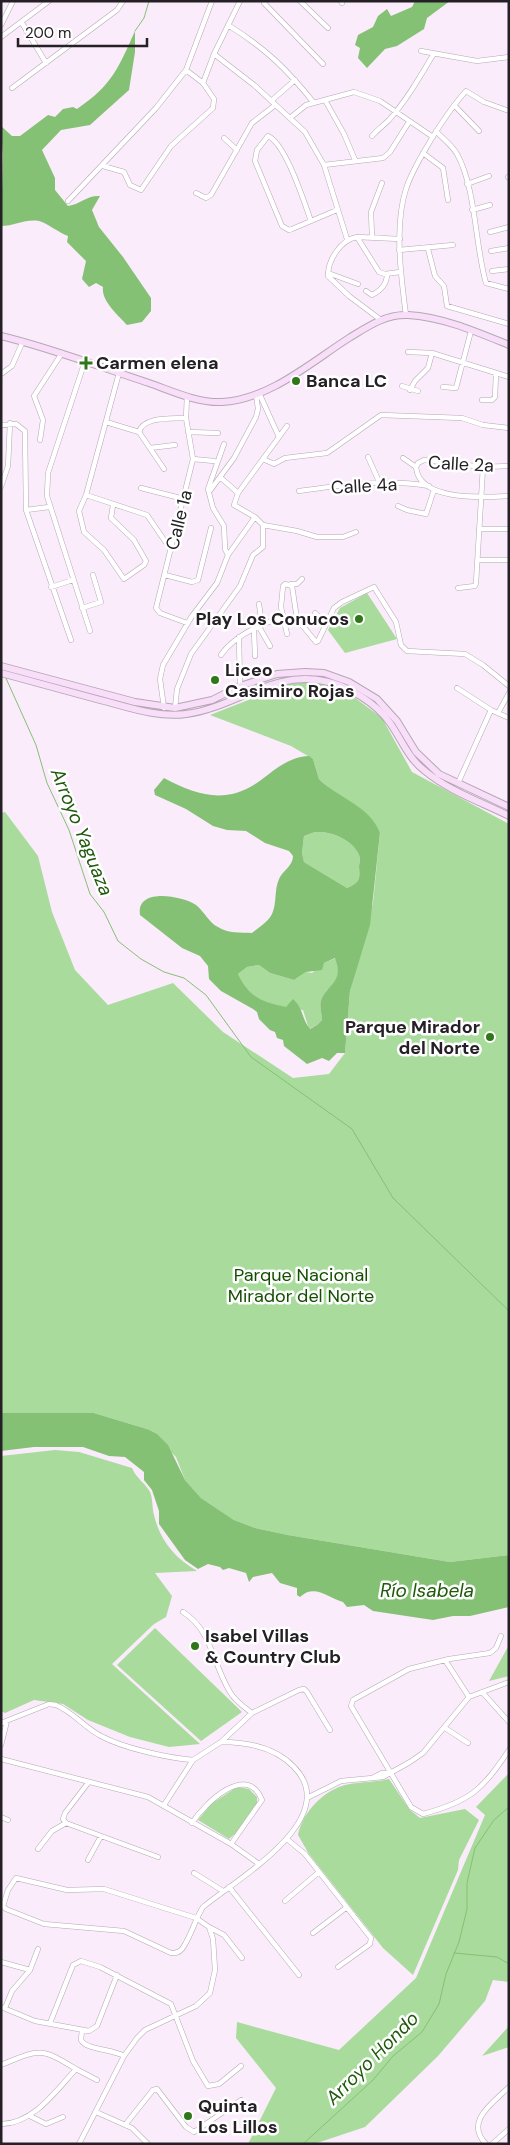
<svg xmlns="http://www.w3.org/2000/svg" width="510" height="2145" viewBox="0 0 510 2145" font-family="'DM Sans',sans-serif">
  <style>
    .green { fill: #a8db9c }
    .water { fill: #85c175; fill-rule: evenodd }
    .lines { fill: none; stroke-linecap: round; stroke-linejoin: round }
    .stream { stroke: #85c175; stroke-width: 1 }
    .street-casing { stroke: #b5a8b5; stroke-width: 5.5 }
    .secondary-casing { stroke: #b5a8b5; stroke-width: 8 }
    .street { stroke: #fff; stroke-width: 4.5 }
    .secondary { stroke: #f8def8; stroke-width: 6 }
    .poi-dot { fill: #307719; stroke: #fefefe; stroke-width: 2 }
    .labels { text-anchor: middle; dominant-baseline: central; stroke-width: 5; stroke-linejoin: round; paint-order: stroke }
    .poi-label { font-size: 18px; font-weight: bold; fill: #252025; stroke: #fefefe; text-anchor: start }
    .street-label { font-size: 18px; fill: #252025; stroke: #fefefe }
    .park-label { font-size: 18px; fill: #144f00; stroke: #fefefe }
    .water-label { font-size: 19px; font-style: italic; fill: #1f590b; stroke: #fefefe }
  </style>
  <rect width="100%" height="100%" fill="#faecfa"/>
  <!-- green -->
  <path class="green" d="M367 593 397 639 345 653 328 630 340 608Z
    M311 682 343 689 382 718 412 772 509 824V1555L450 1562 288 1535 255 1528 234 1520 201 1498 185 1480 176 1457 147 1429 94 1413H1V813L5 812 38 856 52 912 75 970 108 1005 173 983 223 1032 293 1078 329 1074 345 1053 350 991 373 903 380 833 319 779 313 759 291 746 210 715 289 684Z
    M315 832C331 831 352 839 359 855 361 859 359 862 359 867 360 879 360 882 347 888L304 862 302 853 304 836Z
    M336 958C343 986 330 981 321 1000 319 1006 322 1014 322 1020L317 1025 309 1029 303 1010C272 1005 252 1004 238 974L247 967 259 965 270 973 294 980 306 972 312 973 324 963Z
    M55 1450 79 1452 132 1468C136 1478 145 1483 150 1492 153 1499 152 1508 154 1515 160 1541 175 1558 197 1571L155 1573 172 1596 166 1617 154 1624 112 1664 200 1744 169 1747 130 1737 88 1720 63 1704 34 1700 5 1713 1 1711V1456Z
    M155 1628 242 1712 201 1741 117 1665Z
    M509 1645V1676L489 1681Z
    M509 1773V1982L493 1980 485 2001 438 2056 365 2127 314 2144H248L276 2088 236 2038 237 2022 339 2050 416 1978 485 1815 476 1807Z
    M389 1779 410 1810 420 1818 465 1809 479 1820 459 1860 458 1870 413 1975 383 1948 309 1854 298 1835C302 1815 319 1795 339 1787 355 1781 373 1783 389 1779Z
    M237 1787 249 1789 257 1797V1803L237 1832 229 1839 198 1820 211 1804Z
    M509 2026V2047L482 2056Z"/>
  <!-- water -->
  <path class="water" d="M415 1H450L427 18 424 29 397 46 385 49 367 68 358 58 360 48 355 45 358 35 373 27 378 16 387 9 391 16 412 7Z
    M135 31V52L129 90 90 125 61 130 42 150 55 178V190L68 206C81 204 87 195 100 196L92 210 99 227 123 257 151 298V311L142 322 127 325C118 315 101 301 103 287L96 283 89 287 82 279 86 261 67 242 68 236C58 232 51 226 42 222 29 217 15 226 1 226L3 156 1 126 12 136H20L48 115 55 117 63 109 73 107 77 109C112 85 118 69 135 31Z
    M309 756 313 759 319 779C338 798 370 806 380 833L370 925 350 991 345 1053H337L329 1061 322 1058 307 1064 284 1046 283 1040 277 1038 275 1032 270 1030 259 1019 257 1012 253 1009 221 991 209 979 208 966 200 956 182 948 140 915C136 887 182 896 196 905 204 911 209 923 218 927 229 934 240 932 252 933 258 928 269 921 272 914 277 903 274 890 279 879 283 870 293 866 293 856L289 851 265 843 246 831 227 830 213 826 186 809 155 795 154 790 164 778C198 796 227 805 261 780 277 768 289 757 309 756ZM315 832C331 831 352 839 359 855 361 859 359 863 359 867 360 879 360 882 347 888L304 862 302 853 304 836ZM335 958C344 982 329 983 321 1000 319 1006 322 1014 322 1020L317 1025 310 1029C301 1018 304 1009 293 999L286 1007C261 1001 250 998 238 974L247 967 259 965 270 973 294 980 306 972 322 970 324 963Z
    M1 1413H94L147 1429 157 1434 168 1445 185 1480 201 1498 234 1520 255 1528 288 1535 450 1562 509 1555V1607L470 1616H453L433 1620 373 1611 364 1605 347 1607 343 1602C329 1598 314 1583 300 1597L297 1595V1588L280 1583 272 1573 253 1577 249 1582 246 1573 229 1568 223 1570 220 1567 208 1564 198 1569 185 1560 159 1524V1511L152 1490 144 1480V1472L125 1457 109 1456 83 1447H34L1 1451Z"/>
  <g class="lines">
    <!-- stream -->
    <path class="stream" d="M135 31 144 18 149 1
      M5 676 36 745 47 783 69 830 90 894 104 912 118 941 141 959 164 972 184 978 206 995 251 1057 352 1129 393 1198 509 1311
      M454 1953 497 1957 509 1964
      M303 2144 373 2080 393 2056 422 2032 439 2004 446 1974 459 1942 467 1909V1883L475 1848 494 1820 509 1807"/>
    <!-- street casing -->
    <g class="street-casing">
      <path id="street" d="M300 1 328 28
        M341 1 342 3
        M264 3 323 64
        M22 23 46 63
        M1 25 13 1
        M228 25C265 48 287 69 314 103
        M1 37 49 1
        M421 51 477 61 509 57
        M214 54 254 85 305 132 324 165 347 239
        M186 70 212 1
        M203 83 214 54 240 1
        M12 88 117 10 123 1
        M325 100 344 134 355 160
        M271 101 295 80
        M455 106 479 131
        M290 118 306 105 354 92 380 101 433 137
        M436 131C443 139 452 145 457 154 476 188 475 246 486 283L509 289
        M372 136C378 129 383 126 389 120 406 101 420 77 433 55
        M224 138 237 150
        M423 153 443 168 448 200
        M324 165 383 158 390 152 409 122
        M508 177 509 178
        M467 184 489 176
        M196 193 206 198 211 195 252 123 274 106
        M68 201 156 108 186 70 203 83 214 99 213 108 171 146 141 190 130 185 124 172 103 166
        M472 210 490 205
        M311 221C304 202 286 144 268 136L257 150 255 161 282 226 289 230 292 229 337 210
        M490 232 509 227
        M357 237C341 240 328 259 328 276L349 296 381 320
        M372 237 371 212 382 183
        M428 249 435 276 444 286 447 306 509 324
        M399 250 453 245
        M491 251 509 248
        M492 271 509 269
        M400 272 385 274 379 272 357 237 400 239
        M328 273 358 284
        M366 291 372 295C380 291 387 284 387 274
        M406 315C401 277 394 226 406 189 412 170 423 154 432 138 442 122 454 104 466 91L484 102 509 111
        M408 352 432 353 509 377
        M85 361 48 473 47 496 90 631
        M1 374 12 366 23 341
        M402 386 418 391
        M443 387 456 388 471 331
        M410 390 415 381 428 368 432 353
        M259 393 279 437 238 493 234 505 255 517 263 525
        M187 396 186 418 193 459 156 608 160 613 187 623
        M482 400H492L495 397 496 374
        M106 422 139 432 164 469
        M1 425 16 424 25 431 26 510 71 640
        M139 432C143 416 172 419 186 418
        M188 432 218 433
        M279 437 287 426
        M40 440 43 420 34 396 62 353
        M224 444 208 489 213 508 224 526 225 549 228 555
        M150 448 175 445
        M368 457 380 484
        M403 458 416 467
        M193 459 214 461
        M263 459 274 464 285 458 327 453 381 415 462 418 483 425 509 428
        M416 467C419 502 484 497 509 496
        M416 467 418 463 424 460 483 467 509 466
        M1 487 8 466 10 423
        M141 488 184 499
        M299 491C341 485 387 479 429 486
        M209 492 220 477
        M238 493 220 477 234 458 256 417 258 409 256 394
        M86 495 147 515 171 550
        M113 505 111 518 134 540 146 561 144 565 124 579 104 550 84 532 79 511 86 495 119 373
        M398 506 407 510 426 514 434 490
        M26 510 49 507
        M263 525 297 531 317 537H343L356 532
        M479 529H509
        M478 560H509
        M165 575 192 582 198 580 211 528
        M291 584H297L302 579
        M51 587 73 580
        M458 588 475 586 476 583 483 467
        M259 604 262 625
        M82 608 101 602 93 575
        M315 613 326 623
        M259 627 270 646
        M254 630 255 656
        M287 634 281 607 283 586 285 584 292 586 297 619
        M239 637 240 686
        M221 655C233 637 274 613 297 619L316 642 318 641 334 608 342 602 374 587 396 622 401 645 407 651 465 654 483 665 509 686
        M457 688 491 710 509 718
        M164 708 160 679 163 665 192 616 217 583 228 555 255 517
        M175 708 177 689 191 654 240 586 253 555 263 547V525
        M498 713 509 693
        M458 783 491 710
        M183 1612C212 1630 213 1665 230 1692 235 1701 244 1707 252 1713
        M501 1636 496 1648 490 1653 449 1659 409 1669 353 1700 351 1706 411 1807 423 1814C471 1801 482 1790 509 1750
        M445 1660 469 1697
        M482 1692 509 1722
        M1 1723 49 1704 56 1705C73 1712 85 1728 101 1736 123 1748 168 1758 193 1760
        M445 1728 468 1743
        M1 1745 7 1721
        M1 1759 148 1797 231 1844 259 1864
        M374 1777 382 1773H389
        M309 1797 341 1781 383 1777 410 1762 423 1753 469 1697 509 1682
        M164 1805 193 1760 221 1742 252 1713 299 1690 304 1689 307 1692 330 1730
        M1 1817 8 1820
        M66 1823 158 1857
        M66 1823 63 1819 65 1813 88 1783
        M192 1823C205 1803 247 1762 262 1800L231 1844
        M288 1840 305 1854 371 1938 370 1944 338 1967
        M38 1849 52 1831 66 1823
        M88 1860 101 1836
        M194 1873 223 1891
        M229 1887 299 1975
        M285 1901 319 1872
        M209 1927 224 1935 242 1958
        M313 1933 347 1907
        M1 1962 30 1970
        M1 2007 35 2021 89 2031 97 2026 117 1975
        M5 2008 12 1991 30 1970 38 1949
        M50 2023 73 1965 81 1961 100 1967 171 2004 193 2061 208 2086 219 2084 241 2066
        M82 2030 81 2040C86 2050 113 2049 124 2056
        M1 2065C40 2049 40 2047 76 2069
        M96 2112 132 2128 148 2144
        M30 2116 46 2124 63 2117
        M1 2124C33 2124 56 2091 76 2069L97 2080
        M125 2125 153 2090 157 2089 186 2127 194 2132 241 2100
        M79 2144 124 2056 137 2038 145 2030 196 2006 210 1993 215 1970 213 1939 209 1927 196 1918 104 1889 67 1890 16 1878 8 1890 3 1906 6 1909 44 1924 124 1931 171 1953C175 1953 179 1953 182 1949 191 1937 195 1919 203 1907 237 1879 344 1818 294 1767 275 1747 247 1742 221 1742
        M486 2144C464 2121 493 2103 509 2087
        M492 2144 509 2129"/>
    </g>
    <!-- secondary casing -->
    <g class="secondary-casing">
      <path id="secondary" d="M1 336C51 348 100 367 149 383 172 391 197 403 222 402 270 399 310 363 349 338 367 327 385 314 408 315 443 317 477 332 509 345
        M1 666 135 702 175 708 212 700 240 686 277 674 305 672 324 673 349 682 377 699 397 721 416 752 439 774 509 807
        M1 673C34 682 67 691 100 700 128 707 157 718 186 714 234 708 273 670 324 681 347 685 376 703 390 723 402 740 408 758 425 771 449 791 481 802 509 816"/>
    </g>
    <!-- street -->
    <use href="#street" class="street"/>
    <!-- secondary -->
    <use href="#secondary" class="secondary"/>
  </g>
  <!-- markers -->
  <g class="poi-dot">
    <path d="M83.5 355.5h5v5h5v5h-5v5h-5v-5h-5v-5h5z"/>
    <circle cx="296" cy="381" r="5"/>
    <circle cx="359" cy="619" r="5"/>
    <circle cx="215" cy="680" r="5"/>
    <circle cx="490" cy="1037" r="5"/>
    <circle cx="195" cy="1646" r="5"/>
    <circle cx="188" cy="2116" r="5"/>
  </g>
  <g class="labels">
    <!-- poi labels -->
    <g class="poi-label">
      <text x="96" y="363">Carmen elena</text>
      <text x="306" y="381">Banca LC</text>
      <text x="349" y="619" text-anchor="end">Play Los Conucos</text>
      <text x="225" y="670">Liceo<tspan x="225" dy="21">Casimiro Rojas</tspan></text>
      <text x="480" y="1027" text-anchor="end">Parque Mirador<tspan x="480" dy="21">del Norte</tspan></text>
      <text x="205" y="1636">Isabel Villas<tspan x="205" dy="21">&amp; Country Club</tspan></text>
      <text x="198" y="2106">Quinta<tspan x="198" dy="21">Los Lillos</tspan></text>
    </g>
    <!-- street labels -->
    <g class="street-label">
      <text transform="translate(461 464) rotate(3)">Calle 2a</text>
      <text transform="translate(364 486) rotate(-3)">Calle 4a</text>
      <text transform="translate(179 520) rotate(-76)">Calle 1a</text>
    </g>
    <!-- park labels -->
    <g class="park-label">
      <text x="301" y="1275">Parque Nacional<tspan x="301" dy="21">Mirador del Norte</tspan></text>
    </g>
    <!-- water labels -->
    <g class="water-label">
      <text transform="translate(82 832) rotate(68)">Arroyo Yaguaza</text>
      <text x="427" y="1590">Río Isabela</text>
      <text transform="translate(372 2058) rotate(-45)">Arroyo Hondo</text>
    </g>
  </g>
  <!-- border -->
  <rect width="510" height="2145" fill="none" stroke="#252025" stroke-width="5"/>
  <!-- scale -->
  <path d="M18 38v8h129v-8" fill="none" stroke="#252025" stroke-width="2.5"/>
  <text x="25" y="38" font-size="15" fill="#252025" stroke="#fefefe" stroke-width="4" paint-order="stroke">200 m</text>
</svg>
